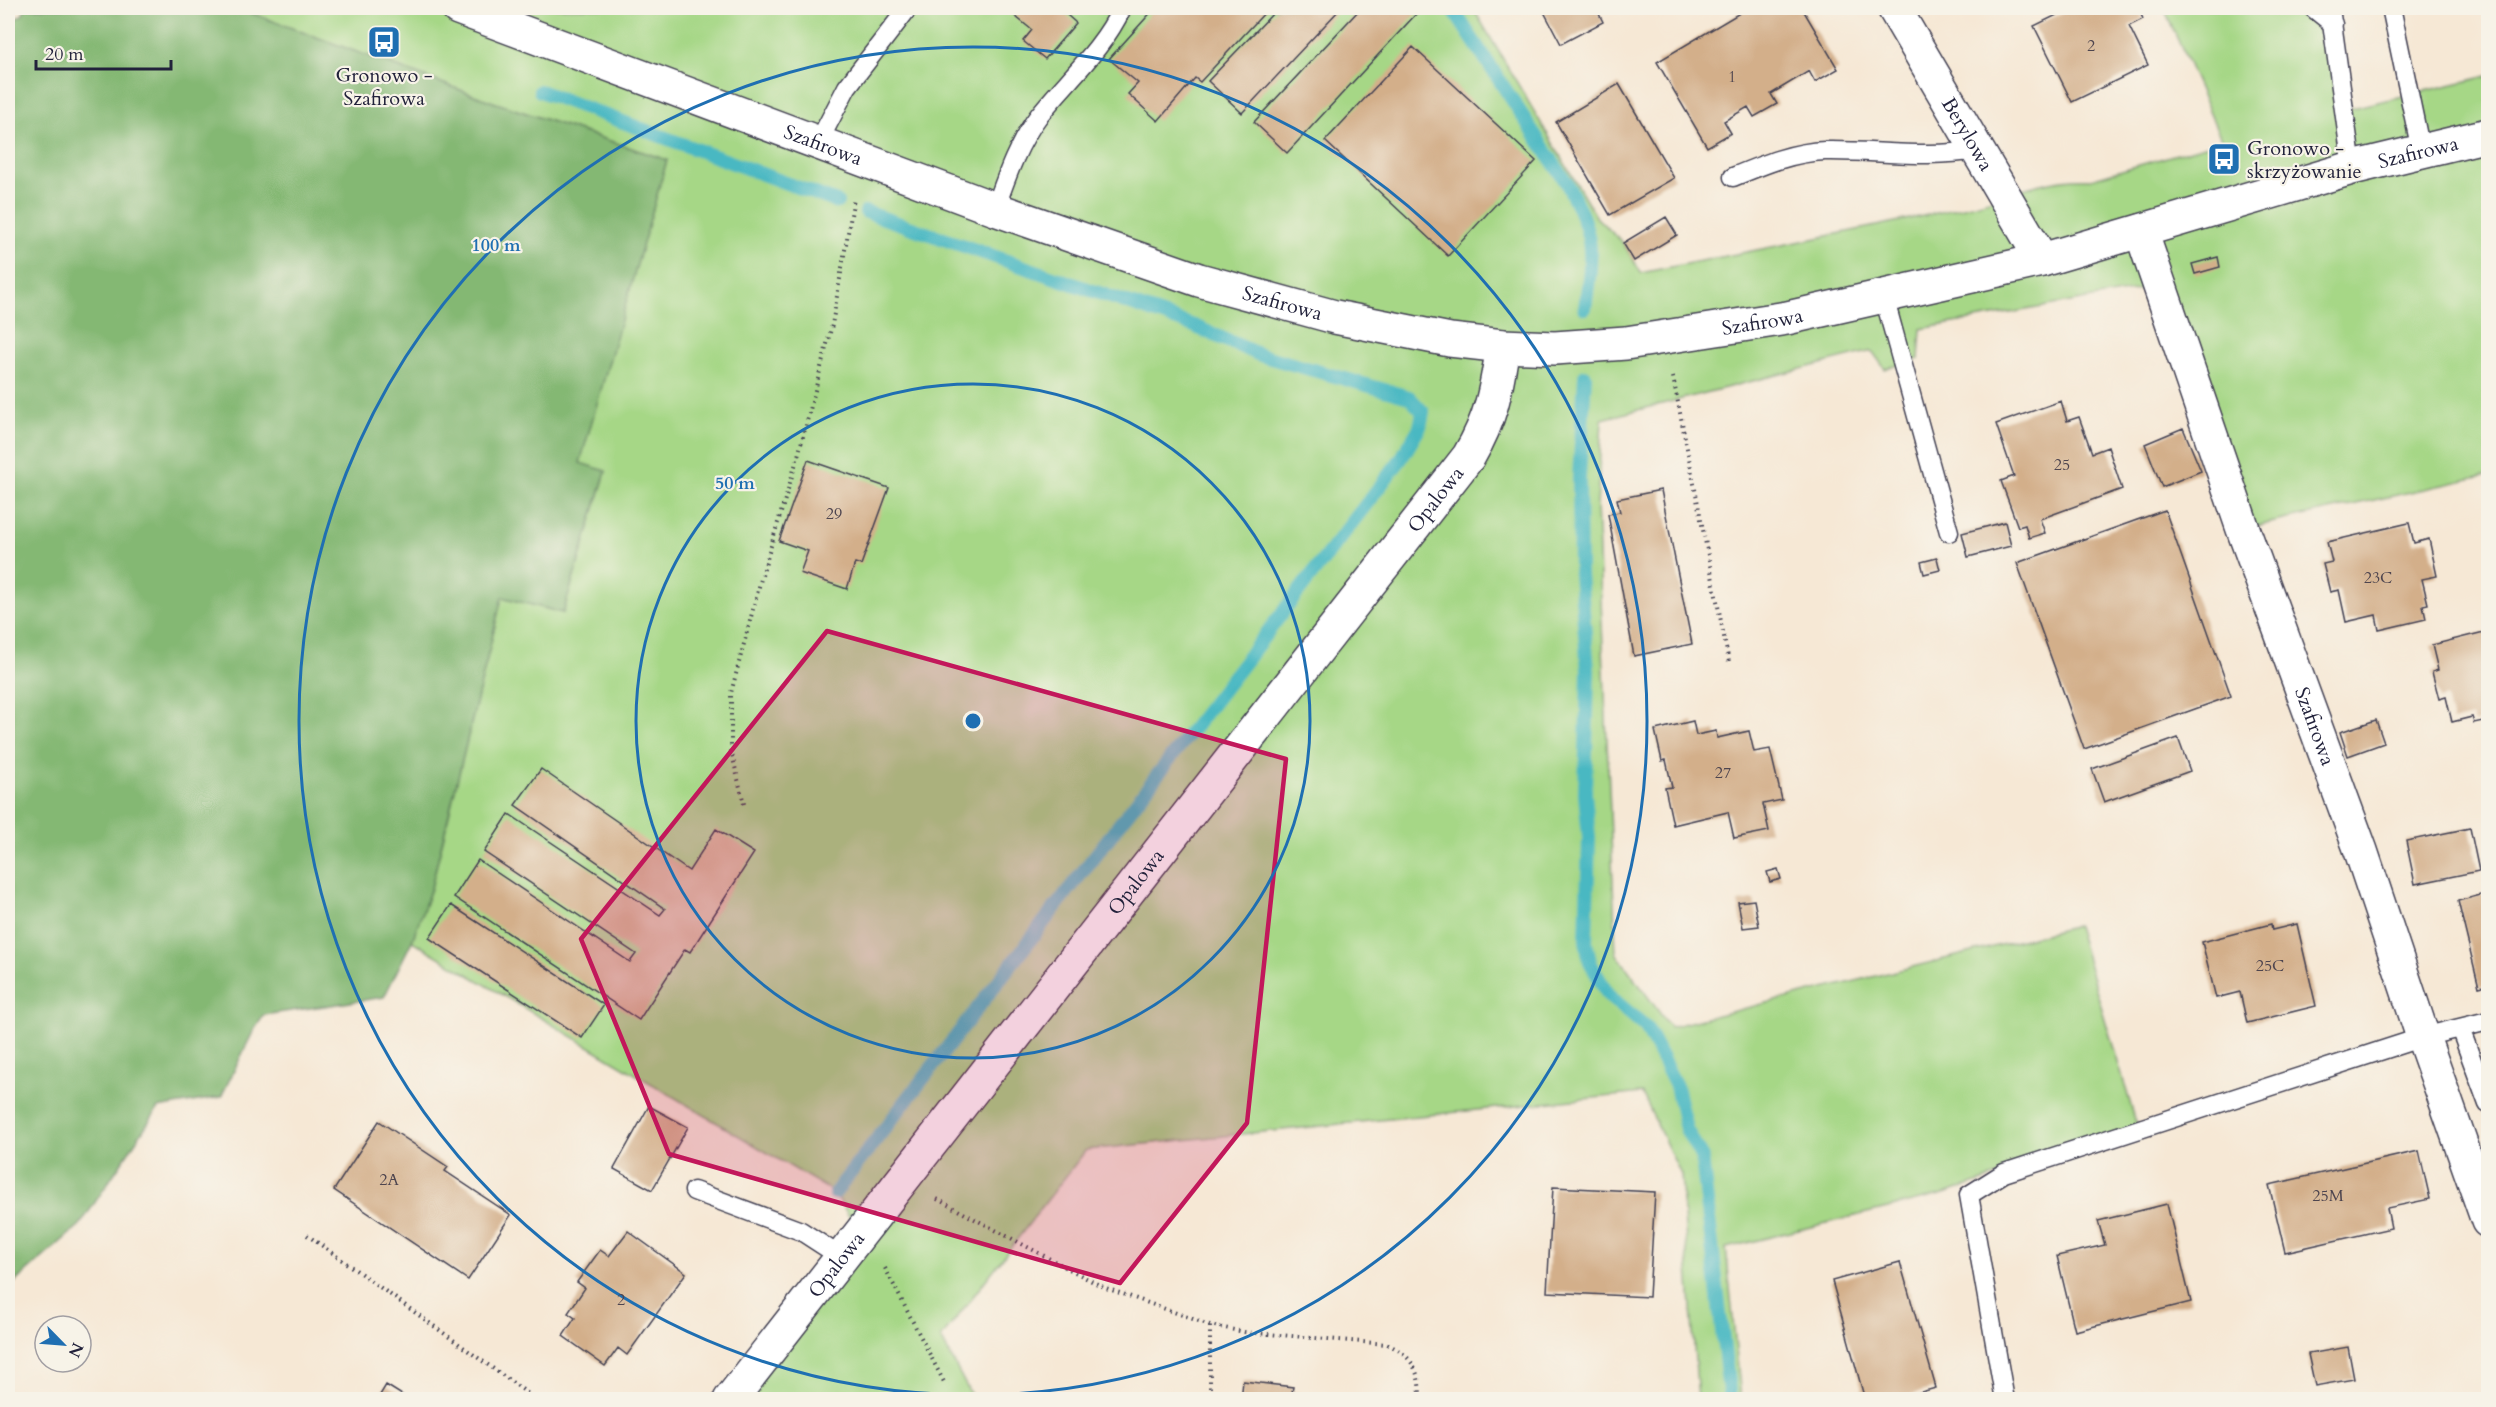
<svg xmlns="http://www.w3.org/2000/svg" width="2496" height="1407" viewBox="0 0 2496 1407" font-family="Cardo,serif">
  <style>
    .green { fill: #a6d786; stroke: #647c60; stroke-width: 1.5 }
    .forest { fill: #84b873; stroke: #536d57; stroke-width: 1.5 }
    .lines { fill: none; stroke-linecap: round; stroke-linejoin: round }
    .stream { stroke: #49b8c2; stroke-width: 14 }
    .building { fill: #d3af8a }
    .lane-casing { stroke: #424052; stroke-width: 21 }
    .street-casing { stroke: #424052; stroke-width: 36 }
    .secondary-casing { stroke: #424052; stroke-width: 36 }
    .path { stroke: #424052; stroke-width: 4; stroke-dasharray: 1.5 4.5; stroke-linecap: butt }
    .lane { stroke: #fff; stroke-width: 18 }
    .street { stroke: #fff; stroke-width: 33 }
    .secondary { stroke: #fff; stroke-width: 33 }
    .marked { fill: #c2185b; fill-opacity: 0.2; stroke: #c2185b; stroke-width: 4.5; stroke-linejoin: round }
    .ring { fill: none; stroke: #1f6fb2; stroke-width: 3 }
    .labels { text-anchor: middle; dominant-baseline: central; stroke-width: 4.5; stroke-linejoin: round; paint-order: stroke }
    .number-label { font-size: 16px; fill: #4e454f }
    .poi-label { font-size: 20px; fill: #22223b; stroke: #f7f3e8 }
    .street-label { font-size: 20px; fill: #22223b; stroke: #f7f3e8 }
    .centre { fill: #1f6fb2; stroke: #f7f3e8; stroke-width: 3 }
    .ring-label { font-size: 18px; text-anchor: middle; font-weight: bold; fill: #1f6fb2; stroke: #f7f3e8; stroke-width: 4.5; stroke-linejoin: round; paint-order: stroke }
  </style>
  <rect width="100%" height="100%" fill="#f7f3e8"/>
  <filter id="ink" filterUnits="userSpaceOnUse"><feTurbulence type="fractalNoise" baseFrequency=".0167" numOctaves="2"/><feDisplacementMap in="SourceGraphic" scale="12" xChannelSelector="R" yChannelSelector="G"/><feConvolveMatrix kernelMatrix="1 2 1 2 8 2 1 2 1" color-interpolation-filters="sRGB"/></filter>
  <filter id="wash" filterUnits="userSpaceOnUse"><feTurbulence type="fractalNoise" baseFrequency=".008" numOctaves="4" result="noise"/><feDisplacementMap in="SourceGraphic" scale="24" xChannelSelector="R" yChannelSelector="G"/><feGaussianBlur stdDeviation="1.35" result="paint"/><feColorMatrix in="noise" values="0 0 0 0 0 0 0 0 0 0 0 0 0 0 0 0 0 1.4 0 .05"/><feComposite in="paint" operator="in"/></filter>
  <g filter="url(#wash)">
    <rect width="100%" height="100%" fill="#f6e8d5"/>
    <!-- green -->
    <path class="green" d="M237 8H1473L1597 218 1623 243 1641 273C1748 251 1856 232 1963 207 2007 197 2044 176 2091 179L2222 141 2164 8H2330L2344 110 2488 76V475L2243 529 2159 286 1921 329 1919 359 1885 369 1872 351 1602 419 1597 506 1616 953 1670 1027 2077 926 2138 1129 1944 1194 1726 1248 1741 1399H1698L1681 1175 1642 1093 1086 1150 941 1338 973 1399H730L860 1234 835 1193 412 941 431 888 502 597 563 613 606 472 579 464 667 160 493 102Z"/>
    <!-- forest -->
    <path class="forest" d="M26 8H237L493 102 667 160 580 463 606 471 563 613 502 597 431 888 412 941 384 997 264 1015 254 1030 221 1097 158 1108 80 1225 8 1288V23L22 15Z"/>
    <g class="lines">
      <!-- stream -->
      <path class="stream" d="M1452 8 1566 182C1594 237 1594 247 1585 308
        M540 91 837 202
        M1585 376 1579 478 1580 575 1588 670 1585 794 1589 838 1586 941 1590 962 1608 995 1646 1027 1676 1086 1686 1129 1702 1158 1730 1400
        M835 1193 1401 459 1420 427 1423 412 1409 397 1260 355 1194 326 866 212"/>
    </g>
    <g id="blocks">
      <!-- building -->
      <path class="building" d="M1005 8H1059L1076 23 1045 59 1023 41 1032 30Z
        M1155 8H1269L1200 82 1195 78 1158 121 1128 94 1138 83 1109 59Z
        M1278 8H1341L1242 113 1208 81Z
        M1361 8H1411L1417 13 1287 153 1254 122Z
        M1542 8H1596L1603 22 1561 44Z
        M1748 8H1802L1838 69 1815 82 1809 71 1771 94 1777 104 1754 117 1748 107 1724 121 1731 133 1707 147 1657 62Z
        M2071 8H2138L2143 19 2129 26 2148 65 2072 102 2034 26Z
        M1413 47 1536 161 1448 256 1325 141Z
        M1619 84 1674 178 1610 215 1556 122Z
        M1666 217 1677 235 1634 261 1623 243Z
        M2218 257 2220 267 2195 274 2192 264Z
        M2061 401 2067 421 2079 417 2092 453 2108 447 2122 489 2040 519 2045 533 2029 538 2025 525 2018 527 2001 481 2014 476 1996 424Z
        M2183 428 2201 471 2162 487 2145 444Z
        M808 460 889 488 861 565 855 563 847 589 800 573 808 551 779 541Z
        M1661 490 1692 644 1634 656 1608 514 1620 512 1617 499Z
        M2165 510 2231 696 2084 749 2017 563Z
        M2005 522 2011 546 1968 557 1962 533Z
        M2409 523 2414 543 2429 539 2437 576 2422 579 2428 604 2423 605 2426 619 2379 630 2376 615 2346 622 2339 590 2330 592 2323 564 2332 562 2327 542Z
        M1937 558 1940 570 1924 574 1921 562Z
        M2488 631V720L2474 723 2472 717 2452 722 2446 697 2439 699 2432 672 2438 670 2432 645Z
        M2376 720 2384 743 2348 756 2340 732Z
        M1693 721 1696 735 1716 731 1717 738 1749 731 1754 752 1770 749 1782 800 1763 804 1769 831 1734 838 1728 812 1673 825 1665 788 1672 787 1666 760 1662 761 1655 730Z
        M2178 738 2190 771 2104 802 2092 769Z
        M541 769 689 871 716 829 754 853 690 952 685 949 639 1020 454 897 478 860 630 962 636 954 484 852 509 814 660 915 665 909 515 805Z
        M2470 828 2479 871 2415 884 2406 841Z
        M1778 869 1781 879 1770 882 1767 872Z
        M2488 893V985L2479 987 2458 901Z
        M1754 900 1759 926 1743 928 1738 902Z
        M451 905 604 1005 582 1038 429 938Z
        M2271 924 2272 930 2297 924 2316 1006 2247 1023 2240 992 2216 998 2202 942Z
        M649 1106 688 1127 652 1190 614 1169Z
        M379 1121 448 1167 445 1171 511 1215 468 1280 334 1190Z
        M2419 1151 2430 1199 2387 1208 2391 1228 2285 1252 2269 1185Z
        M1553 1187 1655 1192 1649 1297 1547 1292Z
        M2167 1204 2191 1302 2075 1331 2057 1256 2105 1245 2098 1221Z
        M628 1231 686 1273 627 1355 618 1348 605 1366 563 1336 575 1318 568 1313 585 1288 577 1282 600 1250 609 1256Z
        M1900 1262 1936 1388 1891 1400H1865L1832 1281Z
        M2348 1347 2354 1379 2315 1386 2308 1354Z
        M1243 1381 1293 1387 1292 1392 1339 1400H1241Z
        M386 1385 410 1400H377Z
        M2161 1393 2162 1400H2138V1399Z"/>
    </g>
  </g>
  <g filter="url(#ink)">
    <use href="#blocks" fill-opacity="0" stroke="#424052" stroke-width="1.5"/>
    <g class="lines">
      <!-- lane casing -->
      <g class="lane-casing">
        <path id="lane" d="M2313 8 2333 24
          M2330 8 2352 168
          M2392 12 2421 151
          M818 143 847 87 908 8
          M1733 177C1762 165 1793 152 1825 151 1876 150 1926 159 1977 150
          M995 209C1007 175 1018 143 1040 114 1068 79 1103 49 1122 8
          M1884 297 1949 532
          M2460 1028 2488 1104
          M694 1191 801 1231 841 1257
          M2005 1400 1969 1195 2004 1173 2423 1037 2488 1021"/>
      </g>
      <!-- street casing -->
      <g class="street-casing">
        <g id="street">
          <path id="s1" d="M1894 8 2042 260"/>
          <path id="s2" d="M2141 231 2243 529 2361 851 2423 1037 2488 1221"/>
          <path id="s3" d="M730 1400 1469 456C1492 417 1496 390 1503 346"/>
        </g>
      </g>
      <!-- secondary casing -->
      <g class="secondary-casing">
        <g id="secondary">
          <path id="s4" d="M458 8 995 209 1199 280 1335 317 1450 340 1503 346 1555 348 1626 343 1787 318 2042 260 2352 168 2488 135"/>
        </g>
      </g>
      <!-- path -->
      <path class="path" d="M2488 8V13
        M1673 377 1729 662
        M744 804 731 750V693L761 579 798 456 832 325 854 198
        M937 1199 1103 1287 1210 1325 1244 1332 1387 1344C1413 1356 1420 1371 1420 1400
        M307 1235 537 1400
        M885 1268 944 1382
        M1210 1400V1325"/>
      <!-- lane -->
      <use href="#lane" class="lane"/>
      <!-- street -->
      <use href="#street" class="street"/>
      <!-- secondary -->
      <use href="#secondary" class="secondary"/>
    </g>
  </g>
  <!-- marked area -->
  <path class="marked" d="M827 631 1286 759 1247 1123 1120 1283 669 1154 581 939Z"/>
  <!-- distance rings -->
  <g class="ring">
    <circle cx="973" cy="721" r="337"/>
    <circle cx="973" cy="721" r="674"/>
  </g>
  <!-- icons -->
  <defs>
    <g id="bus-square" transform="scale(1.725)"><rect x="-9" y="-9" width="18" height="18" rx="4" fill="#1f6fb2" stroke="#f7f3e8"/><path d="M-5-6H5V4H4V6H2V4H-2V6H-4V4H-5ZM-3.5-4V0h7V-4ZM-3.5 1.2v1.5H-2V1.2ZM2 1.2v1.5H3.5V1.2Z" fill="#fff"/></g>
  </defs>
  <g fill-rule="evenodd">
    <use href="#bus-square" x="384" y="42"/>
    <use href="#bus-square" x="2224" y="159"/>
  </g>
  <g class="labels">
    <!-- number labels -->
    <g class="number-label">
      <text x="2091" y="46">2</text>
      <text x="1732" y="77">1</text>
      <text x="2062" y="465">25</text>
      <text x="834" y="514">29</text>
      <text x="2378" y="578">23C</text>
      <text x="1723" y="773">27</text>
      <text x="2270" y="966">25C</text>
      <text x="389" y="1180">2A</text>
      <text x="2328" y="1196">25M</text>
      <text x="621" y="1300">2</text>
    </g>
    <!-- poi labels -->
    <g class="poi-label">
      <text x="384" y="75">Gronowo -<tspan x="384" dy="23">Szafirowa</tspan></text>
      <text x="2247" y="148" text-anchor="start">Gronowo -<tspan x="2247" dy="23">skrzyżowanie</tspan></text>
    </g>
    <!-- street labels -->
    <g class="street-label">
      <text stroke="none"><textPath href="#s1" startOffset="146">Berylowa</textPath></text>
      <text stroke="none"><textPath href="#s4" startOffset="390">Szafirowa</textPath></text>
      <text stroke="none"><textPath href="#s4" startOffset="2040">Szafirowa</textPath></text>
      <text stroke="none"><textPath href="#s4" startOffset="876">Szafirowa</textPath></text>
      <text stroke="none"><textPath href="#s4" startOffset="1362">Szafirowa</textPath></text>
      <text stroke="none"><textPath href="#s3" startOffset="1144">Opalowa</textPath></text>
      <text stroke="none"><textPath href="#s2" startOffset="525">Szafirowa</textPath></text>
      <text stroke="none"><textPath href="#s3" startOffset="658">Opalowa</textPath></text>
      <text stroke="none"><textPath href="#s3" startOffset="172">Opalowa</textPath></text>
    </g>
  </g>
  <circle cx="973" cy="721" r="9" class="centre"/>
  <g class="ring-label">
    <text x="496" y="251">100 m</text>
    <text x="735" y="489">50 m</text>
  </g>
  <!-- margin -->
  <rect width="2496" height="1407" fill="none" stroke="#f7f3e8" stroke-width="30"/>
  <!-- north arrow -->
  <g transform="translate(63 1344) rotate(115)"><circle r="28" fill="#f7f3e8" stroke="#a29fa3" stroke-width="1.5"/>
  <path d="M0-4.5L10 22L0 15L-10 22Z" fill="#1f6fb2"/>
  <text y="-9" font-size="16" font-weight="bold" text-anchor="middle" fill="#22223b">N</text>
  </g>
  <!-- scale -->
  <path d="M36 60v9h135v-9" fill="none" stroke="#22223b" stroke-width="3"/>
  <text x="45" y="60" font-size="18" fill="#22223b" stroke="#f7f3e8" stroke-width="4.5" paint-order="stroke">20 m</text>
</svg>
